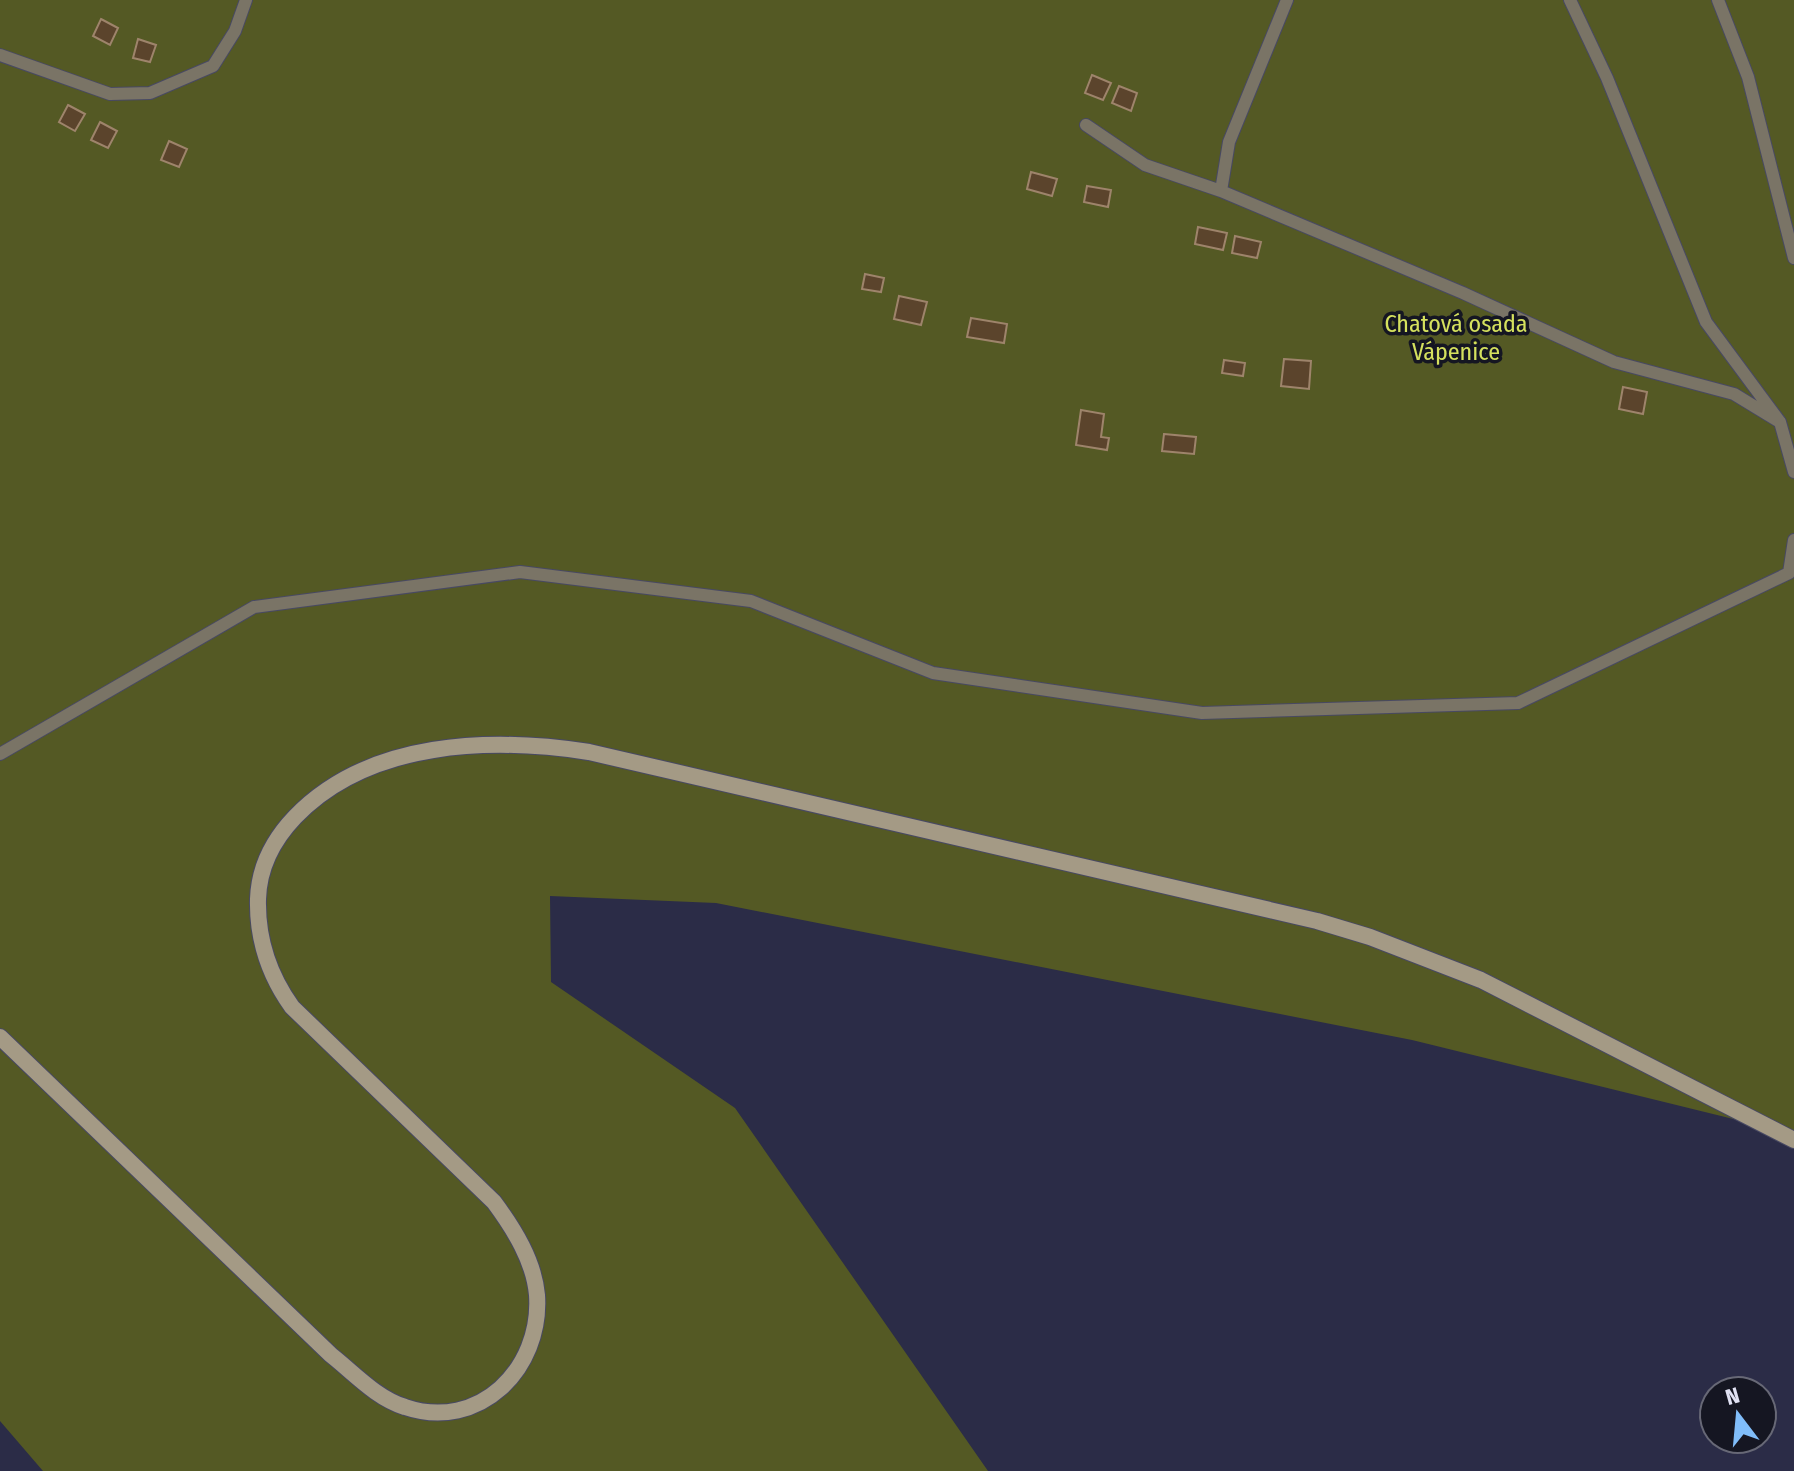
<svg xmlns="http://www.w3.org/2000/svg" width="1794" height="1471" viewBox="0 0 1794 1471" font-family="'Fira Sans Condensed',sans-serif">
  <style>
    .green { fill: #545924 }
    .building { fill: #5b442c; stroke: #9e846b; stroke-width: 2 }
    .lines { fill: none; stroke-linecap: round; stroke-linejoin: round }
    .lane-casing { stroke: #484963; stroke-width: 14 }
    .secondary-casing { stroke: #484963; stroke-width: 18 }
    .lane { stroke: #7a7466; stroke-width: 12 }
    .secondary { stroke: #a49a85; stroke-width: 16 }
    .labels { text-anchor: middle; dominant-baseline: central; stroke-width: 7; stroke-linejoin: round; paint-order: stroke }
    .park-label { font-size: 24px; fill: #d5e15e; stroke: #151622 }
  </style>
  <rect width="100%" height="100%" fill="#2b2c47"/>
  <!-- green -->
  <path class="green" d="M0 0H1794V1134L1412 1040 716 903 550 896 551 982 735 1108 988 1471H43L0 1421Z"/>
  <!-- building -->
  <path class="building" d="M101 19 118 28 110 45 93 36Z
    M138 39 156 45 150 62 133 58Z
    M1092 75 1111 83 1103 100 1085 93Z
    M1119 86 1137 93 1131 111 1112 103Z
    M68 105 85 114 75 131 59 122Z
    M100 122 117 131 108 148 91 140Z
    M169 141 187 149 179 167 161 160Z
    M1031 172 1057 179 1052 196 1027 189Z
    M1087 186 1111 190 1108 207 1084 202Z
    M1198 227 1227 233 1223 250 1195 244Z
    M1235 236 1261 242 1257 258 1232 253Z
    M865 274 884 278 881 292 862 289Z
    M899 296 927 302 921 325 894 319Z
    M971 318 1007 324 1004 343 967 337Z
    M1284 359 1311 361 1309 389 1281 386Z
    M1224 360 1245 363 1243 376 1222 373Z
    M1623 387 1647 392 1643 414 1619 409Z
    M1081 410 1104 414 1101 437 1109 438 1107 450 1076 445Z
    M1164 434 1196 437 1194 454 1162 451Z"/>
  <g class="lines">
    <!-- lane casing -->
    <g class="lane-casing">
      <path id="lane" d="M1287 0 1229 142 1221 191 1463 293 1614 362 1734 394 1780 422
        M1570 0 1607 78 1706 322 1780 422 1794 472
        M1718 0 1748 77 1794 258
        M0 55 110 94 150 93 213 66 235 31 246 0
        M1086 125 1145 165 1221 191
        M0 754 254 607 520 572 751 601 933 673 1202 713 1518 703 1789 573 1794 540"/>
    </g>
    <!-- secondary casing -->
    <g class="secondary-casing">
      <path id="secondary" d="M0 1037 331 1355C354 1373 376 1398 405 1407 479 1432 542 1369 537 1295 534 1261 514 1229 494 1202L292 1007C269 975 257 939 258 899 259 867 274 839 295 817 369 740 491 737 589 752L1317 921 1370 937 1481 980 1794 1140"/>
    </g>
    <!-- lane -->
    <use href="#lane" class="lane"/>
    <!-- secondary -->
    <use href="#secondary" class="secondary"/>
  </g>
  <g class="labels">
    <!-- park labels -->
    <g class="park-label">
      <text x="1456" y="324">Chatová osada<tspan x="1456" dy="28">Vápenice</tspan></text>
    </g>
  </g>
  <!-- north arrow -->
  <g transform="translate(1738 1415) rotate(344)"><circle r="38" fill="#151622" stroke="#676876" stroke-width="2"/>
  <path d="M0-6L14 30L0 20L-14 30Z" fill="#80bdfa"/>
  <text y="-12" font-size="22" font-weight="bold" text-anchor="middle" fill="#e1e2f4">N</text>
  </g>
</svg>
